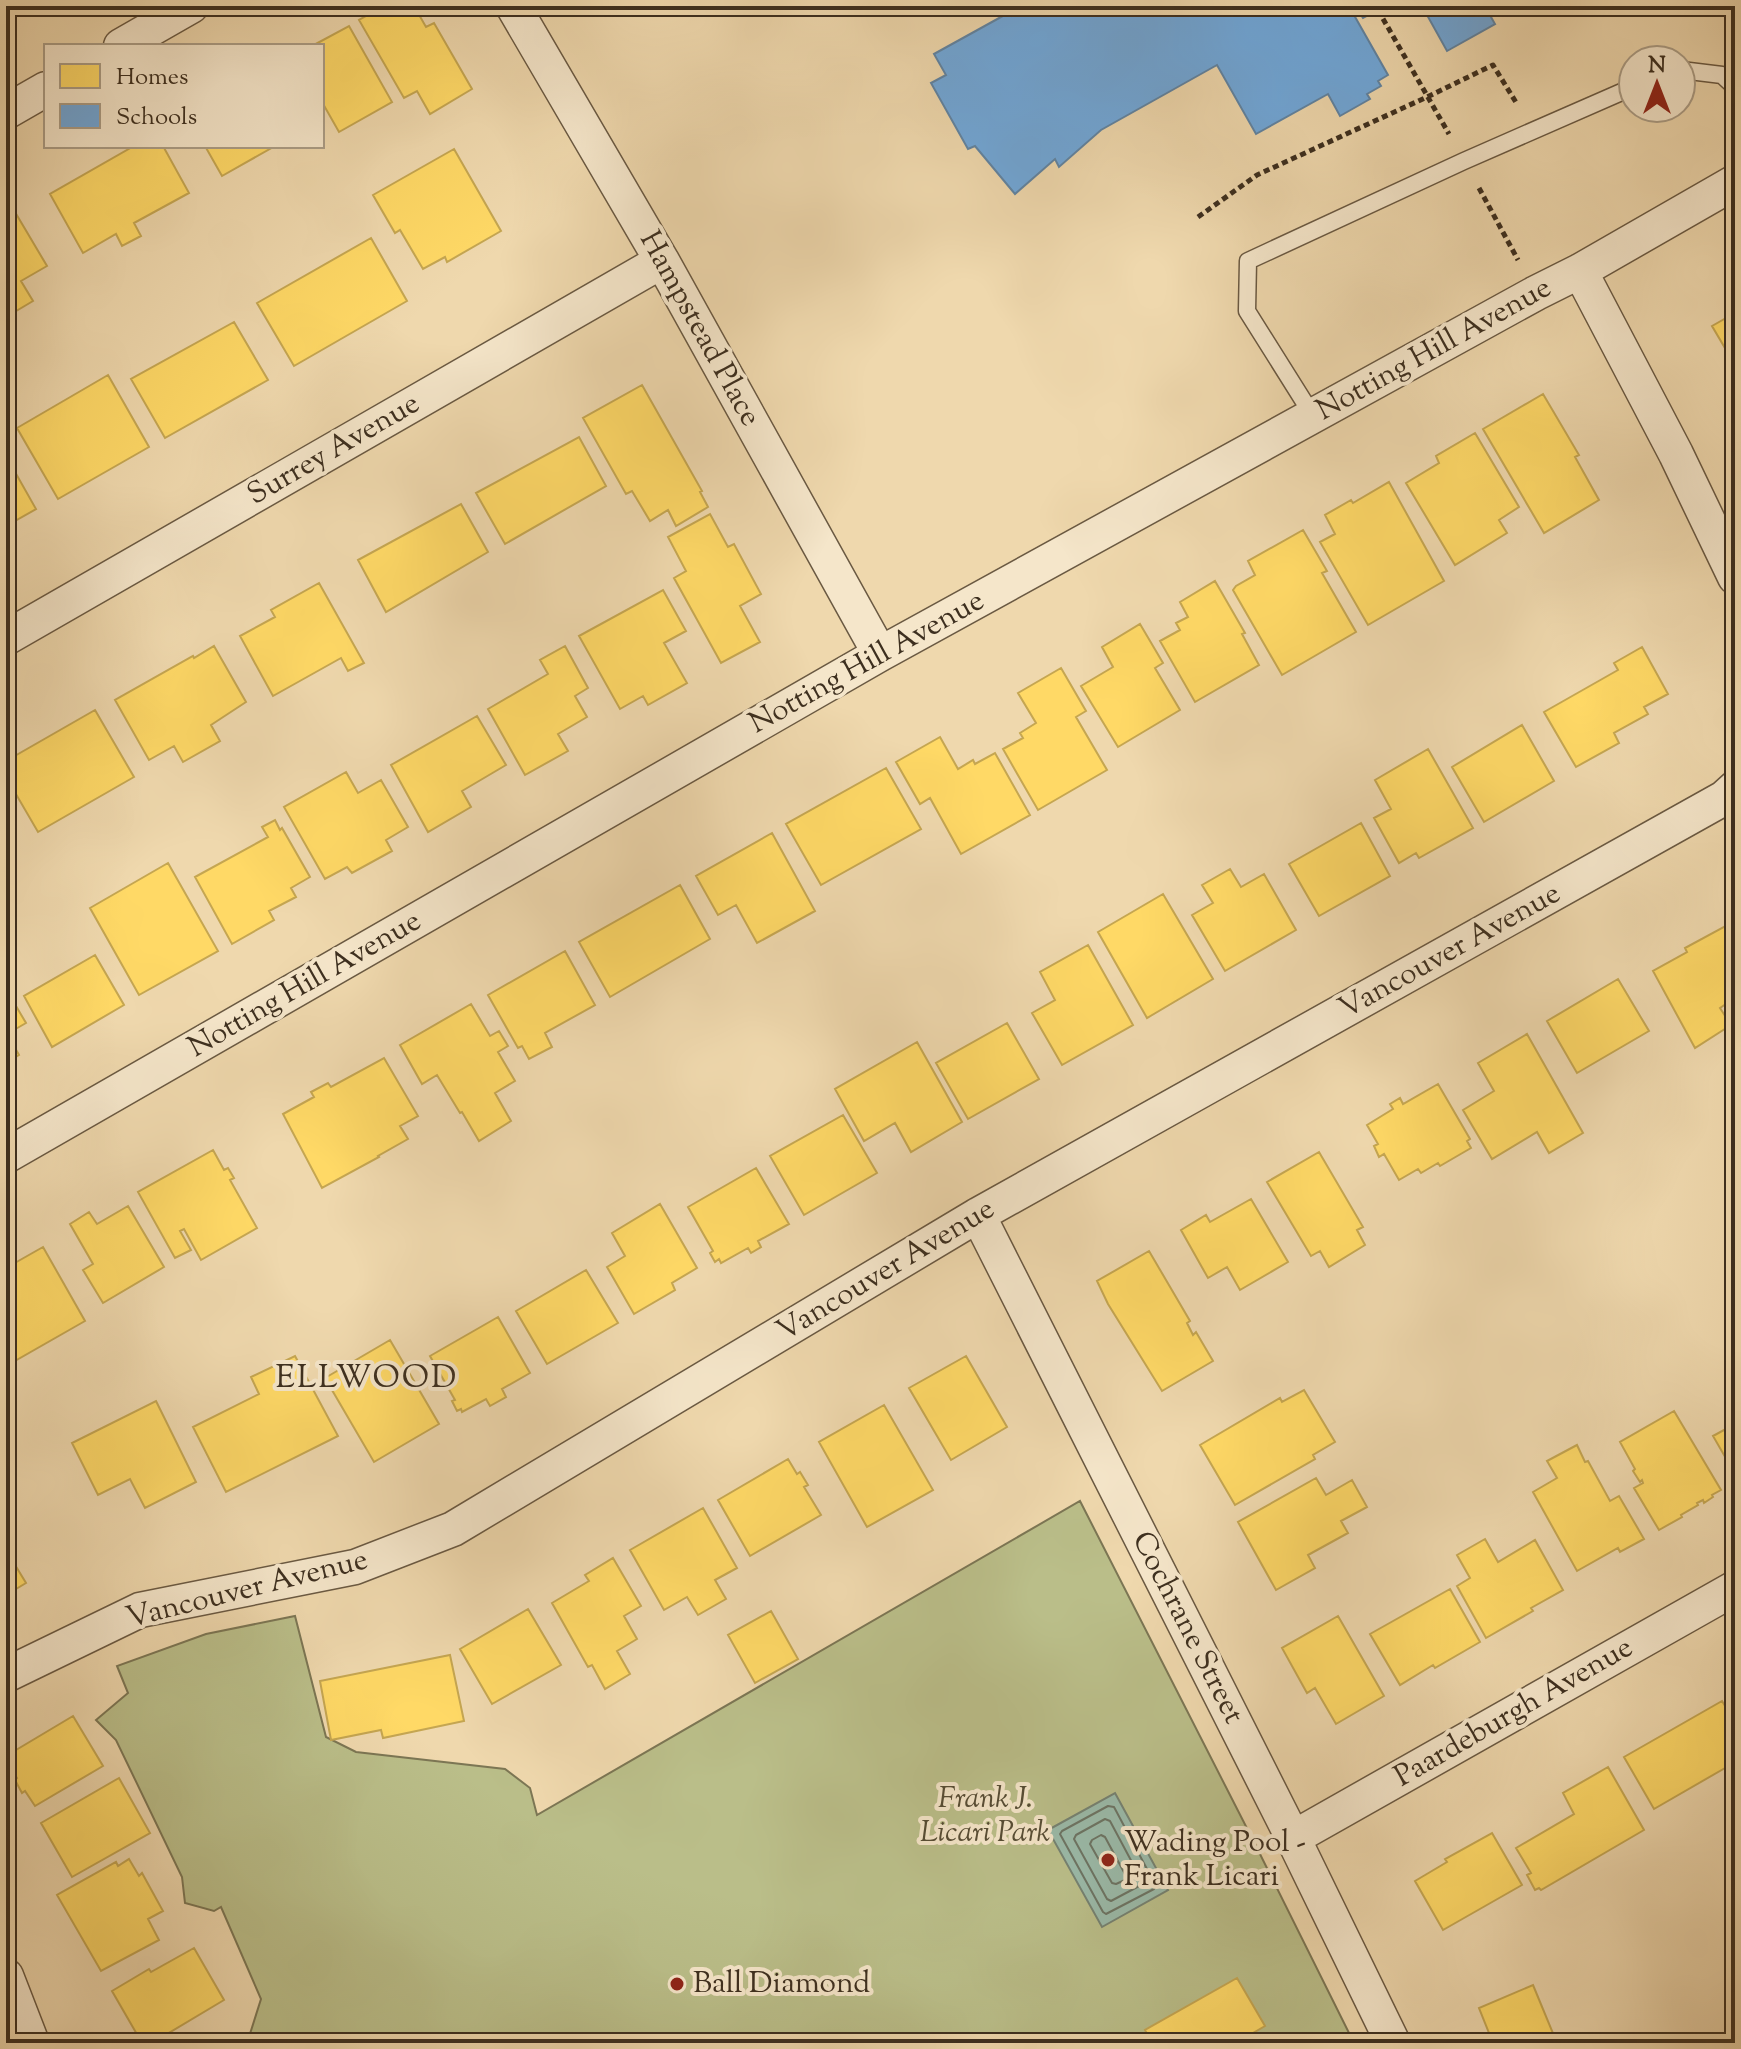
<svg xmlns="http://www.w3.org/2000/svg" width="1741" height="2049" viewBox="0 0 1741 2049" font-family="'Sorts Mill Goudy',serif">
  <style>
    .green { fill: #babe89; stroke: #7c7654; stroke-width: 2 }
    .water { fill: #9abaa9; stroke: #758272; stroke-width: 2 }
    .homes { fill: #ffd966; stroke: #c5a651; stroke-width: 2 }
    .schools { fill: #6fa8dc; stroke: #6084a3; stroke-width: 2 }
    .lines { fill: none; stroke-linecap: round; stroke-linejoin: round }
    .shore { stroke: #6c7464; stroke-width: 2 }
    .lane-casing { stroke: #6a5942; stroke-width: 19 }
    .street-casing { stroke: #6a5942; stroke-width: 37 }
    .path { stroke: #3d2f1f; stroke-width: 5; stroke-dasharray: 6 4; stroke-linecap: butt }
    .lane { stroke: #f5e6ca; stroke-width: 16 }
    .street { stroke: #f5e6ca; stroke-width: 34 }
    .poi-dot { fill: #8f2418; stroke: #f5e6ca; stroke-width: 3 }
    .labels { text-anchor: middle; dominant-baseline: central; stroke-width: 8; stroke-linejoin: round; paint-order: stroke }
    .street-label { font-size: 30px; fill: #3d2f1f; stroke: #f5e6ca }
    .park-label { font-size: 30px; font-style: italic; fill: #564c34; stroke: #f5e6ca }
    .poi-label { font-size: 30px; fill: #3d2f1f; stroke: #f5e6ca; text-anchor: start }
    .neighbourhood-label { font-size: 32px; letter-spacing: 2px; fill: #3d2f1f; stroke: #f5e6ca }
  </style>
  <rect width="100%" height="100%" fill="#efd8ad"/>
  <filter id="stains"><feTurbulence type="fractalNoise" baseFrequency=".0025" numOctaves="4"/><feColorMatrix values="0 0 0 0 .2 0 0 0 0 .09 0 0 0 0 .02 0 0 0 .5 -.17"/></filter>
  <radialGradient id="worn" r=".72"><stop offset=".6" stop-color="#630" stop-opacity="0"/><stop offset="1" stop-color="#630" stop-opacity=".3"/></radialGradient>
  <!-- green -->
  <path class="green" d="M1080 1501 1256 1846 1354 2043H252L249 2037 261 1999 221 1907 214 1911 185 1903 182 1877 116 1740 96 1720 128 1693 117 1666 206 1634 295 1616 326 1737 356 1752 505 1769 530 1788 537 1815Z"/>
  <!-- water -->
  <path class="water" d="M1115 1793 1168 1890 1102 1927 1048 1830Z"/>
  <!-- homes -->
  <path class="homes" d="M384 6H414L426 27 434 23 472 89 430 114 417 91 404 98 359 20Z
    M349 26 392 102 339 132 322 102V46H312Z
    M134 146H163L189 193 134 223 141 236 122 246 116 234 83 253 50 194Z
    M205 146H275L222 176Z
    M454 149 501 231 447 262 445 257 423 269 400 230 395 233 373 195Z
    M15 212 47 266 21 281 33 301 6 317V218Z
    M371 238 407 301 294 366 257 303Z
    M1735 313V365L1712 326Z
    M234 322 268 380 165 438 131 379Z
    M108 375 149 447 58 499 17 428Z
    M642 385 702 491 700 492 708 507 676 526 668 510 650 521 632 491 626 494 583 418Z
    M1543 394 1579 455 1575 457 1599 500 1544 533 1483 429Z
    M1475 433 1519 507 1499 520 1507 533 1455 565 1406 483 1439 463 1436 456Z
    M579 437 606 486 505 544 476 493Z
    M6 456 36 509 6 526Z
    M1389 482 1444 581 1368 625 1320 542 1335 534 1325 515 1351 500 1353 503Z
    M461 504 488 552 386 612 358 560Z
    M710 514 728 547 734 544 761 594 740 606 760 642 721 663 674 578 686 571 668 537Z
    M1303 530 1327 571 1322 573 1356 632 1282 675 1233 590 1236 586 1255 575 1248 561Z
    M1215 581 1245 633 1242 634 1259 665 1195 702 1160 641 1180 630 1176 623 1188 617 1180 602Z
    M319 583 364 663 348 671 341 658 273 696 240 636 275 617 271 610Z
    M663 590 686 631 664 643 687 683 648 705 643 696 620 709 579 636Z
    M1140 624 1163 663 1155 668 1180 710 1118 747 1081 686 1113 667 1102 647Z
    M214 646 246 702 211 725 220 741 183 762 174 746 149 760 115 700 193 656 194 658Z
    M565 646 588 688 575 696 587 717 558 734 568 751 525 775 488 709 548 674 540 660Z
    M1642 647 1668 694 1644 707 1648 714 1614 733 1619 743 1576 767 1544 712 1618 670 1614 663Z
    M1061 668 1086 711 1076 717 1107 770 1038 810 1003 749 1023 738 1020 733 1036 723 1018 693Z
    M95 710 134 777 38 832 6 777V761Z
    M477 716 506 765 462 791 471 807 428 832 391 765Z
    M1522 725 1554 781 1484 822 1452 767Z
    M940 737 958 769 973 760 975 764 995 753 1030 815 961 854 930 798 920 804 896 762Z
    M1428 749 1473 828 1419 858 1416 853 1399 863 1374 818 1391 809 1375 780Z
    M886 768 921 829 821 885 786 824Z
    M346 772 358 793 381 780 408 827 386 840 392 851 352 873 347 867 325 879 284 807Z
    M275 820 280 830 282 828 310 877 291 888 296 897 269 911 274 920 232 944 195 877 268 837 262 827Z
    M1361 823 1390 876 1319 916 1289 864Z
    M772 833 815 911 757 943 736 905 718 915 696 876Z
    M168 863 218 951 139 995 90 908Z
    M1230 869 1241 887 1264 874 1296 930 1225 971 1192 915 1213 903 1202 885Z
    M680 885 710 939 610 997 579 942Z
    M1163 894 1213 979 1147 1018 1098 932Z
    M1731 923 1735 931V1012L1729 1002 1720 1008 1731 1025 1695 1048 1653 971 1687 952 1685 948Z
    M1088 945 1133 1025 1062 1065 1032 1013 1055 1000 1040 972Z
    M565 951 595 1005 545 1033 552 1047 529 1059 522 1046 518 1048 488 995Z
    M95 955 124 1005 52 1047 24 996Z
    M1618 979 1649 1031 1577 1073 1547 1021Z
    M6 989 26 1023 7 1034 19 1055 6 1063Z
    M471 1004 490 1036 499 1031 508 1046 498 1052 515 1081 495 1093 511 1121 479 1141 462 1112 460 1113 437 1075 422 1084 400 1045Z
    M1007 1023 1039 1079 968 1119 936 1063Z
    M1527 1034 1583 1133 1549 1153 1537 1132 1492 1159 1463 1110 1494 1091 1478 1063Z
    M917 1042 962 1122 911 1152 895 1123 864 1141 835 1089Z
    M384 1058 418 1116 400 1126 408 1139 378 1156 379 1157 322 1188 283 1114 314 1097 311 1092 328 1083 331 1087Z
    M1438 1084 1470 1139 1467 1141 1471 1148 1440 1166 1438 1163 1421 1173 1418 1169 1399 1180 1384 1154 1379 1157 1374 1146 1378 1144 1367 1125 1393 1109 1390 1104 1400 1098 1403 1104Z
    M843 1115 877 1173 804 1215 770 1156Z
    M213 1150 224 1170 228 1168 234 1178 230 1180 257 1228 201 1260 184 1229 180 1231 191 1250 175 1258 138 1192Z
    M1319 1152 1363 1227 1357 1230 1365 1245 1329 1267 1320 1251 1311 1256 1267 1182Z
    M756 1168 789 1224 758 1241 761 1247 751 1253 748 1248 721 1263 719 1259 715 1262 710 1253 713 1251 688 1207Z
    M1251 1199 1288 1262 1240 1290 1227 1267 1208 1278 1181 1230 1206 1215 1210 1222Z
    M660 1204 697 1268 672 1283 675 1290 634 1314 607 1267 625 1256 612 1233Z
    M128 1206 164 1267 103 1303 83 1270 93 1264 70 1224 89 1212 97 1224Z
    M43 1247 85 1321 6 1366V1268Z
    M1149 1251 1190 1321 1187 1323 1193 1335 1196 1332 1213 1361 1162 1391 1108 1304 1097 1281Z
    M586 1270 618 1323 547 1364 516 1311Z
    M498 1317 530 1373 502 1389 506 1397 490 1406 486 1399 462 1412 461 1409 457 1411 452 1401 455 1400 430 1356Z
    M390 1340 439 1424 374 1462 325 1378Z
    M295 1356 338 1436 226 1492 193 1427 259 1394 251 1377Z
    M966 1356 1007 1427 951 1460 909 1388Z
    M1304 1390 1335 1442 1313 1455 1315 1459 1235 1505 1200 1445 1280 1398 1282 1402Z
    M156 1401 196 1482 145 1508 130 1479 98 1495 72 1443Z
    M884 1405 933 1490 867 1527 819 1442Z
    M1674 1411 1721 1490 1712 1495 1713 1497 1704 1503 1703 1500 1697 1503 1698 1505 1681 1515 1682 1517 1659 1530 1634 1488 1643 1483 1642 1480 1640 1482 1633 1471 1635 1469 1620 1442Z
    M1735 1424V1474L1713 1436Z
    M1577 1445 1585 1462 1588 1461 1610 1501 1619 1496 1644 1539 1620 1552 1618 1548 1577 1571 1533 1492 1557 1478 1547 1461Z
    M788 1459 797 1474 800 1472 808 1485 804 1487 821 1515 750 1556 718 1500Z
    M1316 1478 1326 1495 1352 1480 1367 1507 1341 1521 1348 1533 1308 1555 1315 1568 1276 1590 1238 1522Z
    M703 1508 737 1568 715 1580 726 1599 698 1615 687 1597 664 1610 630 1550Z
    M1485 1539 1498 1562 1535 1540 1563 1590 1531 1608 1533 1611 1486 1638 1457 1586 1470 1578 1457 1555Z
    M6 1550 26 1583 6 1595Z
    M613 1558 641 1606 624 1616 637 1639 617 1651 630 1674 605 1689 592 1665 588 1667 552 1603 589 1581 585 1575Z
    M1450 1589 1480 1642 1435 1668 1433 1665 1400 1685 1370 1634Z
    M528 1609 561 1665 492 1704 460 1649Z
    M771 1611 798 1659 755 1683 728 1635Z
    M1338 1616 1384 1696 1336 1724 1315 1688 1307 1693 1282 1648Z
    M450 1655 464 1721 383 1738 381 1730 331 1740 320 1681Z
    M1722 1701 1735 1722V1749L1726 1754 1732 1764 1654 1809 1624 1757Z
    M73 1716 103 1766 35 1806 25 1791 22 1793 15 1780 17 1778 6 1760V1756Z
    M1608 1767 1644 1830 1541 1890 1539 1888 1535 1890 1527 1875 1531 1873 1516 1848 1574 1814 1563 1793Z
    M119 1778 150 1833 72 1877 41 1823Z
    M1492 1833 1522 1885 1443 1930 1415 1881 1447 1862 1445 1859Z
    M129 1859 139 1876 142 1873 163 1911 148 1919 159 1940 101 1971 57 1895 116 1862 118 1866Z
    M194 1948 224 2000 152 2043H142L112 1991 149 1969 151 1972Z
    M1237 1978 1265 2026 1236 2043H1152L1145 2030Z
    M1533 1985 1557 2043H1493L1479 2008Z"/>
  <!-- schools -->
  <path class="schools" d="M1031 6H1385L1363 18 1359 12 1354 15 1388 75 1378 81 1381 86 1367 94 1370 99 1340 116 1328 94 1256 134 1217 65 1101 130 1059 167 1055 159 1015 194 975 146 968 149 931 83 946 75 934 54 1010 12 1012 16Z
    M1422 6H1510L1491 17 1495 24 1447 51Z"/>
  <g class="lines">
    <!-- shore -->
    <path class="shore" d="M1108 1806 1114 1807 1156 1886 1154 1889 1106 1914 1103 1912 1060 1834 1062 1831Z
      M1105 1819 1110 1821 1142 1881 1141 1885 1111 1901 1107 1899 1074 1839 1076 1835Z
      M1101 1835 1105 1837 1126 1876 1125 1880 1116 1884 1112 1883 1090 1844 1092 1840Z"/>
    <!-- lane casing -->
    <g class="lane-casing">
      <path id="lane" d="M1681 70 1722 75 1735 87
        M1313 416 1247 311 1248 261 1464 161 1633 87"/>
    </g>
    <!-- street casing -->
    <g class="street-casing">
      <path id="street" d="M513 6 662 261 880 654
        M121 46 191 6
        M6 112 46 89
        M1580 271 1676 454 1735 577
        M6 638 662 261
        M6 1156 880 654 1536 293 1580 271 1735 182
        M978 1215 1293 1838 1393 2043
        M6 1675 140 1610 355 1567 453 1529 978 1215 1724 798 1735 788
        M1293 1838 1735 1588
        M6 1976 32 2043"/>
    </g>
    <!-- path -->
    <path class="path" d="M1378 10 1449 134
      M1479 188 1518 260
      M1198 217 1257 175 1427 97 1493 65 1517 104"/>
    <!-- lane -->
    <use href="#lane" class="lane"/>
    <!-- street -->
    <use href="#street" class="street"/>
  </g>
  <!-- markers -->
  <g class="poi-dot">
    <circle cx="1108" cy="1860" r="8"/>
    <circle cx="677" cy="1984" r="8"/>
  </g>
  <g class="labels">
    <!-- street labels -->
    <g class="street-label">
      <text transform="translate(699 329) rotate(61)">Hampstead Place</text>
      <text transform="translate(1434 350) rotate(-29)">Notting Hill Avenue</text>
      <text transform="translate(334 450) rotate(-30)">Surrey Avenue</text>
      <text transform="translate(867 663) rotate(-29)">Notting Hill Avenue</text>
      <text transform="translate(1450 952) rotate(-29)">Vancouver Avenue</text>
      <text transform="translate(305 985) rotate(-30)">Notting Hill Avenue</text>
      <text transform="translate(886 1271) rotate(-31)">Vancouver Avenue</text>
      <text transform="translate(247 1590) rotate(-14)">Vancouver Avenue</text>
      <text transform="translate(1187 1628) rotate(63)">Cochrane Street</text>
      <text transform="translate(1514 1713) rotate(-30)">Paardeburgh Avenue</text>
    </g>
    <!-- park labels -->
    <g class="park-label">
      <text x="985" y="1799">Frank J.<tspan x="985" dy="34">Licari Park</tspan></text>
    </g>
    <!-- poi labels -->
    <g class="poi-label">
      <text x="1124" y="1843">Wading Pool -<tspan x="1124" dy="34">Frank Licari</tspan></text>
      <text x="693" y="1984">Ball Diamond</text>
    </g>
    <!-- neighbourhood labels -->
    <g class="neighbourhood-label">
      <text x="367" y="1379">ELLWOOD</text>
    </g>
  </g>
  <!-- margin -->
  <rect width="1741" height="2049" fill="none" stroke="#efd8ad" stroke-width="32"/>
  <rect x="8" y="8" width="1725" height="2033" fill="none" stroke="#3d2f1f" stroke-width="4"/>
  <rect x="16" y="16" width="1709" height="2017" fill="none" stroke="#3d2f1f" stroke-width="2"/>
  <!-- legend -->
  <rect x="44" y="44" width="280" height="104" fill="#f5e6ca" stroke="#ab9d86" stroke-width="2"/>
  <rect x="60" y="64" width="40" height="24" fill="#ffd966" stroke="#ab9d86" stroke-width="2"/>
  <text x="116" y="84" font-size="24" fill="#3d2f1f">Homes</text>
  <rect x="60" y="104" width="40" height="24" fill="#6fa8dc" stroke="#ab9d86" stroke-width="2"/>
  <text x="116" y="124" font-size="24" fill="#3d2f1f">Schools</text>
  <!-- north arrow -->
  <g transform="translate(1657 84)"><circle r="38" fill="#f5e6ca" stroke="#ab9d86" stroke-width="2"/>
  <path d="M0-6L14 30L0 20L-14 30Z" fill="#8f2418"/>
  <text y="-12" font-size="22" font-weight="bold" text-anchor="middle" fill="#3d2f1f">N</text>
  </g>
  <rect width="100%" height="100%" filter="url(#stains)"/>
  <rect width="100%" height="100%" fill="url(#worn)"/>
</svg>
